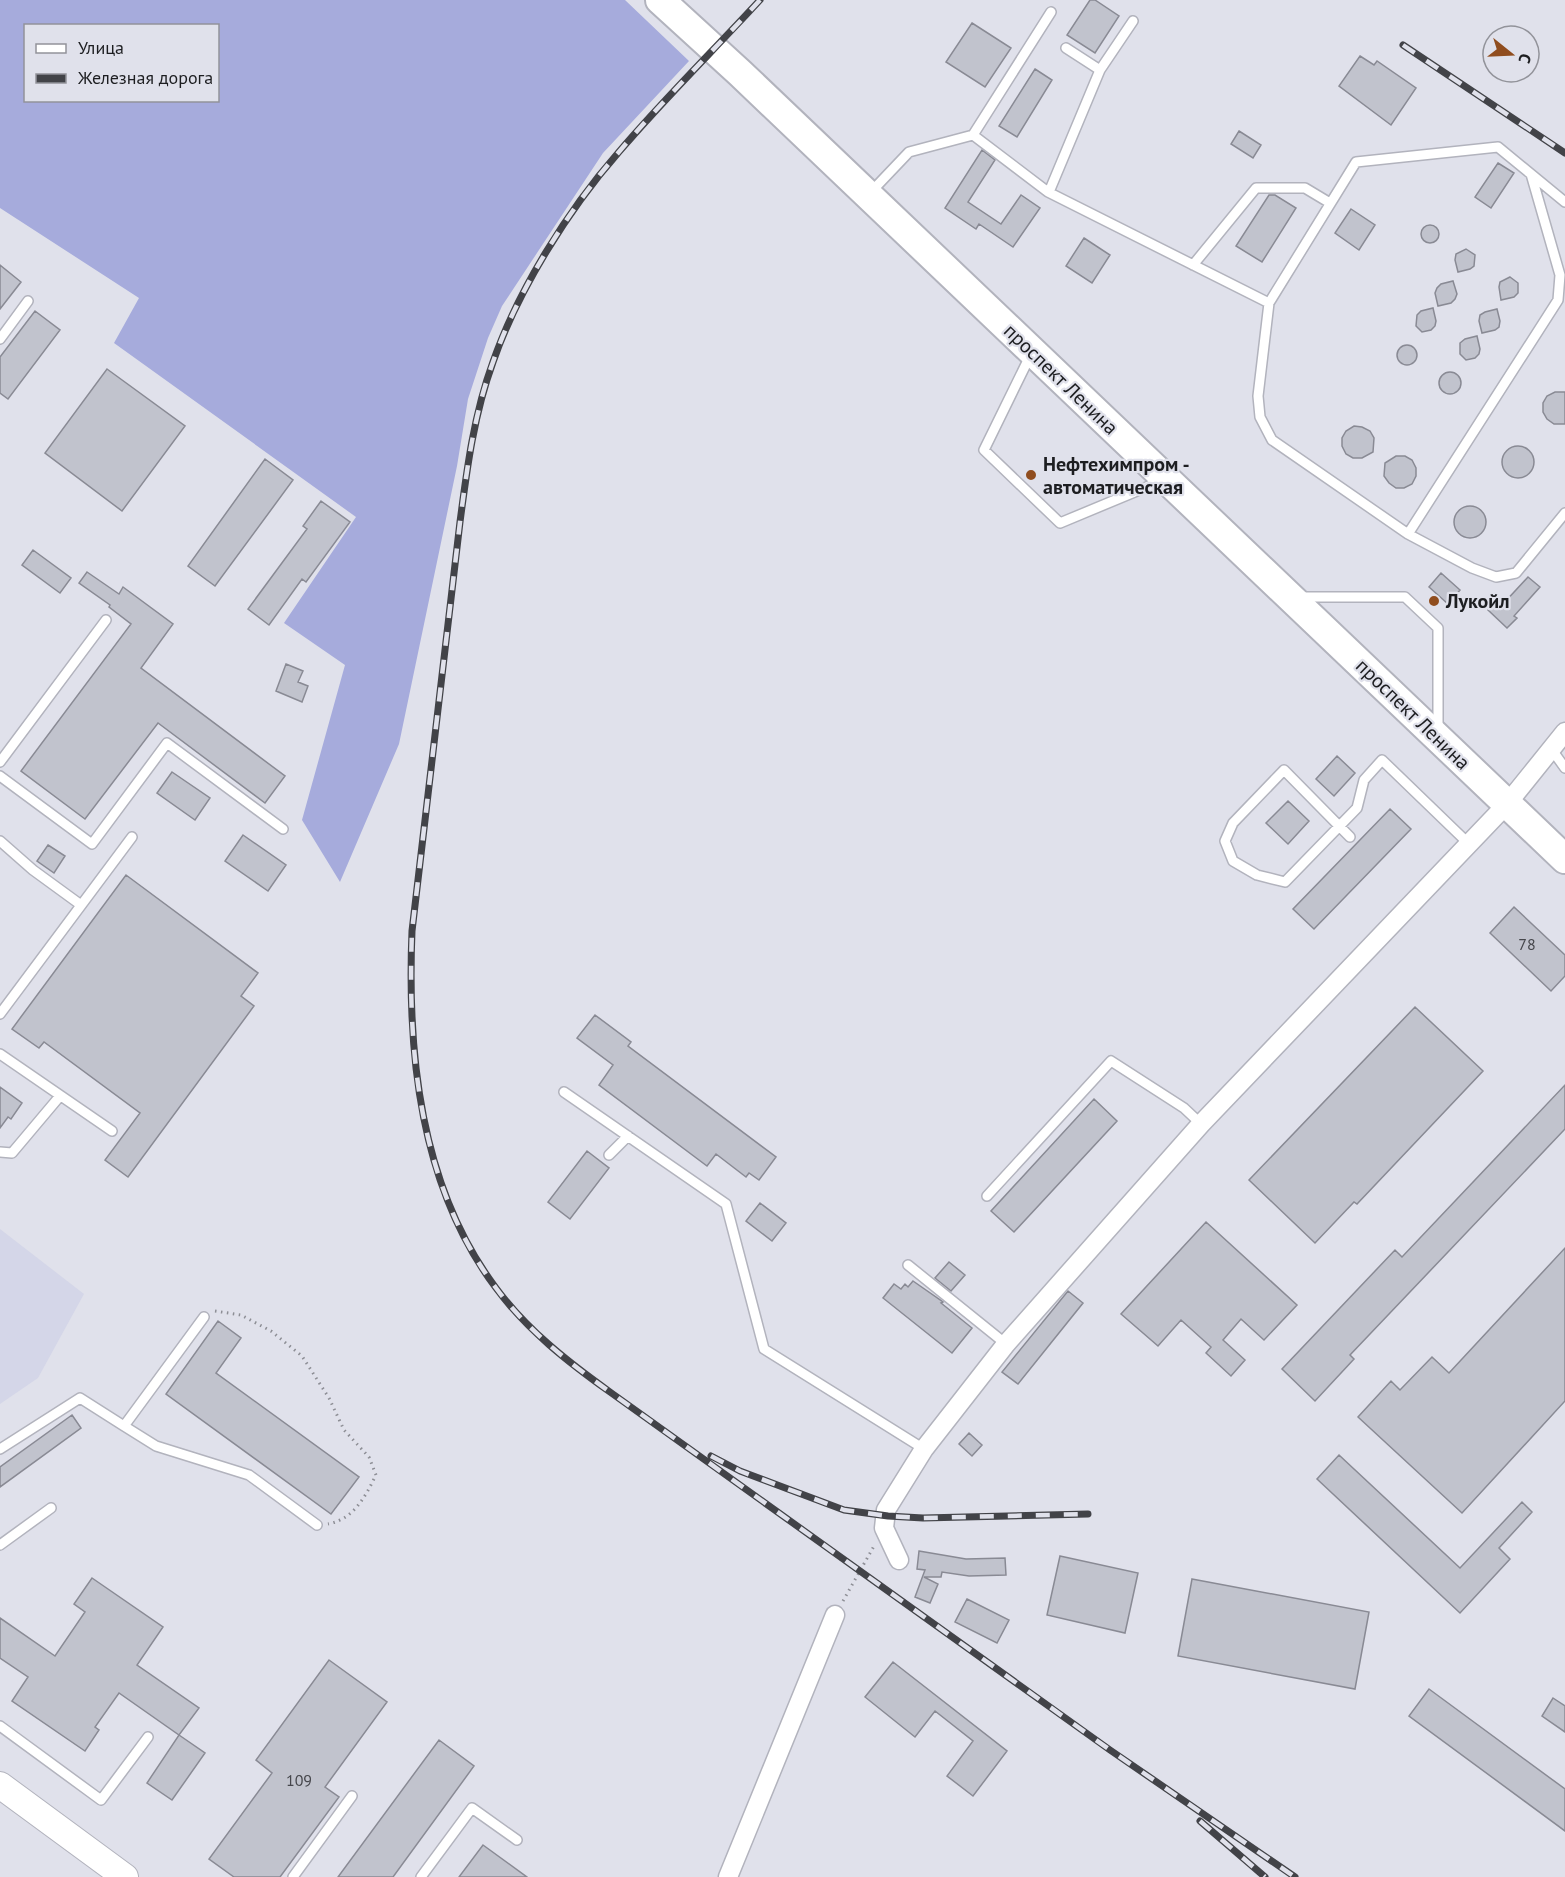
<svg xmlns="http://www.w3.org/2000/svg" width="1565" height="1877" viewBox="0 0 1565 1877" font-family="'PT Sans',sans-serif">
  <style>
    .built { fill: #d4d6e8 }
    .forest { fill: #a6abdc; fill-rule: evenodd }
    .building { fill: #c1c3cd; stroke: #898a94; stroke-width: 1.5 }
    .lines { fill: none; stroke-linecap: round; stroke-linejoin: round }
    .lane-casing { stroke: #b2b3bd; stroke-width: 12 }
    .street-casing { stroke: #b2b3bd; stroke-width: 21 }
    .secondary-casing { stroke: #b2b3bd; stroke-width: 28 }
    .primary-casing { stroke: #b2b3bd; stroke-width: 32 }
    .path { stroke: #8d8e95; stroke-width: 3; stroke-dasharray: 1.5 4.5; stroke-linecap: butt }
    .lane { stroke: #fff; stroke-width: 9 }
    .street { stroke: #fff; stroke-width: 18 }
    .secondary { stroke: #fff; stroke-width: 26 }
    .primary { stroke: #fff; stroke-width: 28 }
    .rail-casing { stroke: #424348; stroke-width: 7 }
    .rail { stroke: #e0e1eb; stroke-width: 4.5; stroke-dasharray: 14; stroke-linecap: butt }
    .poi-dot { fill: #904d1e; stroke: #e0e1eb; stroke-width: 2 }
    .labels { text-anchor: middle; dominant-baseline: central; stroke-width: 4.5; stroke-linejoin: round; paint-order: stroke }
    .number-label { font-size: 16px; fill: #46474c }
    .street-label { font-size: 20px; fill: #1d1e21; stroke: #e0e1eb }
    .poi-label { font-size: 20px; font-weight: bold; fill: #1d1e21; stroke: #e0e1eb; text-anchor: start }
  </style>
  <rect width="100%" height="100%" fill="#e0e1eb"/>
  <!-- built -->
  <path class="built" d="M0 1229 84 1294 38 1378 0 1404Z"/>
  <!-- forest -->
  <path class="forest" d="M0 0H625L689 61 603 153 502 306 488 338 468 399 457 466 399 744 340 882 302 820 345 665 284 623 356 517 114 343 139 298 0 208ZM26 26H218V100H26Z"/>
  <!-- building -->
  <path class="building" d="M1090 0H1095L1119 16 1095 53 1067 35Z
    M972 23 1011 48 985 87 946 62Z
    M1360 56 1374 65 1377 61 1416 88 1391 125 1339 86Z
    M1035 69 1052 80 1017 137 999 126Z
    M1239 131 1261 145 1253 158 1231 144Z
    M982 150 995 160 968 202 1001 224 1021 195 1040 208 1013 247 979 224 976 229 945 208Z
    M1498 163 1514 173 1491 208 1475 197Z
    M1269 195H1275L1296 208 1262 262 1236 246Z
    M1351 209 1375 225 1359 250 1335 233Z
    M1421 234a9 9 0 1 1 18 0a9 9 0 1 1-18 0Z
    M1084 238 1110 255 1092 283 1066 266Z
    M1466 249 1475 255 1474 266 1470 269 1458 272 1455 260 1456 254Z
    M0 265 21 282 0 309Z
    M1510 277 1518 283V293L1514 297 1501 300 1499 287 1500 282Z
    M1453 281 1457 294 1455 299 1451 303 1438 306 1435 293 1437 288 1441 284Z
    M1433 308 1436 321 1435 326 1431 330 1422 332 1416 326 1417 315 1421 311Z
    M1497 309 1500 321 1499 327 1495 330 1482 333 1479 321 1480 315 1485 312Z
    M35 311 60 330 8 399 0 393V357Z
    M1477 336 1480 349 1479 354 1475 358 1466 360 1460 354V343L1465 339Z
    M1397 355a10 10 0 1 1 20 0a10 10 0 1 1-20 0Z
    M107 369 185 426 122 511 45 453Z
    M1439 383a11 11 0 1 1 22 0a11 11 0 1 1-22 0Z
    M1555 392H1565V424H1554L1547 419 1543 412V403L1547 396Z
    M1354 426 1362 427 1370 431 1374 438 1373 452 1362 458H1353L1346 454 1342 446V438L1346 431Z
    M1502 462a16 16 0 1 1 32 0a16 16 0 1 1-32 0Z
    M1396 456H1405L1412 460 1416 468V476L1412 484 1404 488H1396L1389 483 1384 476 1385 463Z
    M265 459 293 480 215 586 188 566Z
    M321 501 350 522 306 582 302 579 269 625 248 609 307 529 303 526Z
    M1454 522a16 16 0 1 1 32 0a16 16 0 1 1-32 0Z
    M33 550 71 578 60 593 22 565Z
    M87 572 119 594 123 587 173 624 141 668 285 776 265 803 158 723 85 819 21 771 131 624 109 607 110 605 79 583Z
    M1441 573 1460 590 1448 604 1429 587Z
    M1528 577 1540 587 1514 616 1517 618 1507 628 1488 610 1498 600 1502 605Z
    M286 664 303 671 298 682 308 686 302 702 276 691Z
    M1337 756 1355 773 1334 796 1316 779Z
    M172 772 210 798 195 820 157 793Z
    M1288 801 1309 821 1288 844 1266 823Z
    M1390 809 1411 829 1314 929 1293 909Z
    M243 835 286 865 268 891 225 861Z
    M48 845 65 856 54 873 37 861Z
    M126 875 258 973 241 996 254 1006 128 1177 105 1160 140 1113 44 1042 39 1048 12 1029Z
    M1514 907 1565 955V976L1551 991 1490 933Z
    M1415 1007 1483 1071 1357 1204 1354 1202 1315 1243 1249 1180Z
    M595 1015 631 1042 628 1046 776 1157 759 1180 749 1173 746 1177 716 1154 707 1166 599 1085 613 1065 577 1038Z
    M1565 1085V1129L1350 1355 1354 1359 1315 1401 1282 1369 1395 1250 1402 1257Z
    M0 1087 22 1103 11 1119 8 1117 0 1128Z
    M1094 1099 1117 1121 1014 1232 991 1211Z
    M587 1151 609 1168 570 1219 548 1202Z
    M760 1203 786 1223 772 1241 746 1221Z
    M1206 1222 1297 1305 1264 1340 1241 1319 1223 1340 1245 1360 1231 1376 1206 1353 1211 1347 1181 1320 1158 1346 1121 1314Z
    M1565 1248V1401L1462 1513 1358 1417 1391 1381 1400 1390 1432 1357 1449 1373Z
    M949 1262 965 1275 951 1291 935 1278Z
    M913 1281 943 1302 941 1303 972 1328 952 1353 883 1298 894 1284 901 1289 905 1284 908 1287Z
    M1068 1291 1083 1303 1018 1384 1002 1372Z
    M218 1321 241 1338 216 1373 359 1477 331 1514 166 1394Z
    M72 1415 81 1428 0 1487V1467Z
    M969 1433 982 1445 972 1456 959 1444Z
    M1339 1455 1460 1568 1522 1502 1532 1512 1499 1548 1510 1559 1460 1613 1317 1479Z
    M919 1551 966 1559 1005 1558 1006 1575 969 1576 942 1572 941 1577H924L938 1584 930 1603 915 1597 925 1570 917 1569Z
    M1060 1556 1138 1573 1125 1633 1047 1615Z
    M92 1578 163 1627 137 1665 199 1708 179 1735 119 1693 95 1727 99 1730 85 1751 12 1701 28 1677 0 1658V1618L55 1656 85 1612 74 1604Z
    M1192 1579 1369 1612 1355 1689 1178 1656Z
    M967 1599 1009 1620 997 1643 955 1622Z
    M329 1660 387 1702 325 1787 339 1797 280 1877H234L209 1859 272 1773 256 1760Z
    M893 1662 1007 1751 973 1796 947 1776 973 1741 935 1711 915 1737 865 1697Z
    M1429 1689 1565 1789V1831L1409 1716Z
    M1553 1698 1565 1706V1732L1542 1716Z
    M179 1735 205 1753 172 1800 147 1783Z
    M439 1740 474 1766 393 1877H338Z
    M483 1845 527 1877H459Z"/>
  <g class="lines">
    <!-- lane casing -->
    <g class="lane-casing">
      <path id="lane" d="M1066 48 1100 70
        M973 135 1051 12
        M1049 192 1100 70 1133 21
        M870 193 909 152 973 135 1048 192 1269 303
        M1565 202 1498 147 1356 162 1269 303 1258 396 1260 417 1272 440 1408 534 1472 568 1496 577 1516 573 1565 513
        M1193 265 1256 188H1305L1330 203
        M0 339 28 301
        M1031 354 984 450 1060 523 1161 481
        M1408 534 1558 300 1560 275 1531 174
        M1299 597H1405L1438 628V730
        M1552 750 1565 768
        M0 762 106 620
        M0 776 92 844 167 743 283 829
        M1350 837 1284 770 1233 823 1225 841 1233 861 1257 875 1285 882 1357 808 1364 780 1382 760 1469 844
        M0 841 33 870 81 905
        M0 1014 132 837
        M0 1054 112 1131
        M564 1092 726 1204 764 1349 924 1449
        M0 1152 12 1153 60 1096
        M609 1155 628 1136
        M987 1196 1111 1061 1184 1108 1201 1124
        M908 1265 1006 1344
        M124 1426 156 1446 249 1475 317 1525
        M0 1449 80 1398 124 1426 204 1317
        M0 1545 51 1508
        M0 1726 101 1800 148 1737
        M293 1877 352 1796
        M421 1877 472 1808 517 1840"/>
    </g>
    <!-- street casing -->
    <g class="street-casing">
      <path id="street" d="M899 1560 884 1528 886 1510 924 1449 1006 1344 1201 1124 1507 804 1565 732
        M728 1877 835 1615"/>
    </g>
    <!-- secondary casing -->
    <g class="secondary-casing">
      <path id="secondary" d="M0 1785 125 1877"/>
    </g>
    <!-- primary casing -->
    <g class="primary-casing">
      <path id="primary" d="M660 0 740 73 1565 859"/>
    </g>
    <!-- path -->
    <path class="path" d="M215 1311 241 1315 271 1331 302 1356 329 1398 344 1430 369 1457 376 1475C365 1497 354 1519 328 1524
      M843 1601 874 1546"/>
    <!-- lane -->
    <use href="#lane" class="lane"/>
    <!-- street -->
    <use href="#street" class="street"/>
    <!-- secondary -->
    <use href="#secondary" class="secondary"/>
    <!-- primary -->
    <use href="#primary" class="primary"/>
    <!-- rail casing -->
    <g class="rail-casing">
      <path id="rail" d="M760 0C713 51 663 100 618 153 568 210 518 290 493 362 474 414 467 468 460 522L412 931C407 1053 420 1187 496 1288 527 1330 568 1362 610 1392L1110 1750 1295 1877
        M1403 45 1565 153
        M711 1456 740 1471 844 1510 888 1516 923 1518 1088 1514
        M1200 1821 1265 1877"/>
    </g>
    <!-- rail -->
    <use href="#rail" class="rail"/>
  </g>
  <!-- markers -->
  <g class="poi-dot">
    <circle cx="1031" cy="475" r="6"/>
    <circle cx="1434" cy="601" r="6"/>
  </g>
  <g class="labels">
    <!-- number labels -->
    <g class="number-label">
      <text x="1527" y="944">78</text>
      <text x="299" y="1780">109</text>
    </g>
    <!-- street labels -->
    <g class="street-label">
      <text transform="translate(1061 379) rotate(44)">проспект Ленина</text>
      <text transform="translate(1413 714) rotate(44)">проспект Ленина</text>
    </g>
    <!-- poi labels -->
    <g class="poi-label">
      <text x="1043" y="464">Нефтехимпром -<tspan x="1043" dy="23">автоматическая</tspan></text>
      <text x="1446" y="601">Лукойл</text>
    </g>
  </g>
  <!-- legend -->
  <rect x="24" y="24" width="195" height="78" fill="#e0e1eb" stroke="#92939a" stroke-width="1.5"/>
  <rect x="36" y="44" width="30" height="9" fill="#ffffff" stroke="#92939a" stroke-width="1.5"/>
  <text x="78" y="54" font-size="18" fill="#1d1e21">Улица</text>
  <rect x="36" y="74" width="30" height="9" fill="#424348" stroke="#92939a" stroke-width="1.5"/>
  <text x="78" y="84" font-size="18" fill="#1d1e21">Железная дорога</text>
  <!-- north arrow -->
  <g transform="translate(1511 54) rotate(108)"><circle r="28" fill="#e0e1eb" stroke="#92939a" stroke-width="1.5"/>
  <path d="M0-4.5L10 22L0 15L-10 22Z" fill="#904d1e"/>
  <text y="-9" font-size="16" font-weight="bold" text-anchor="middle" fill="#1d1e21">С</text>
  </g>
</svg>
